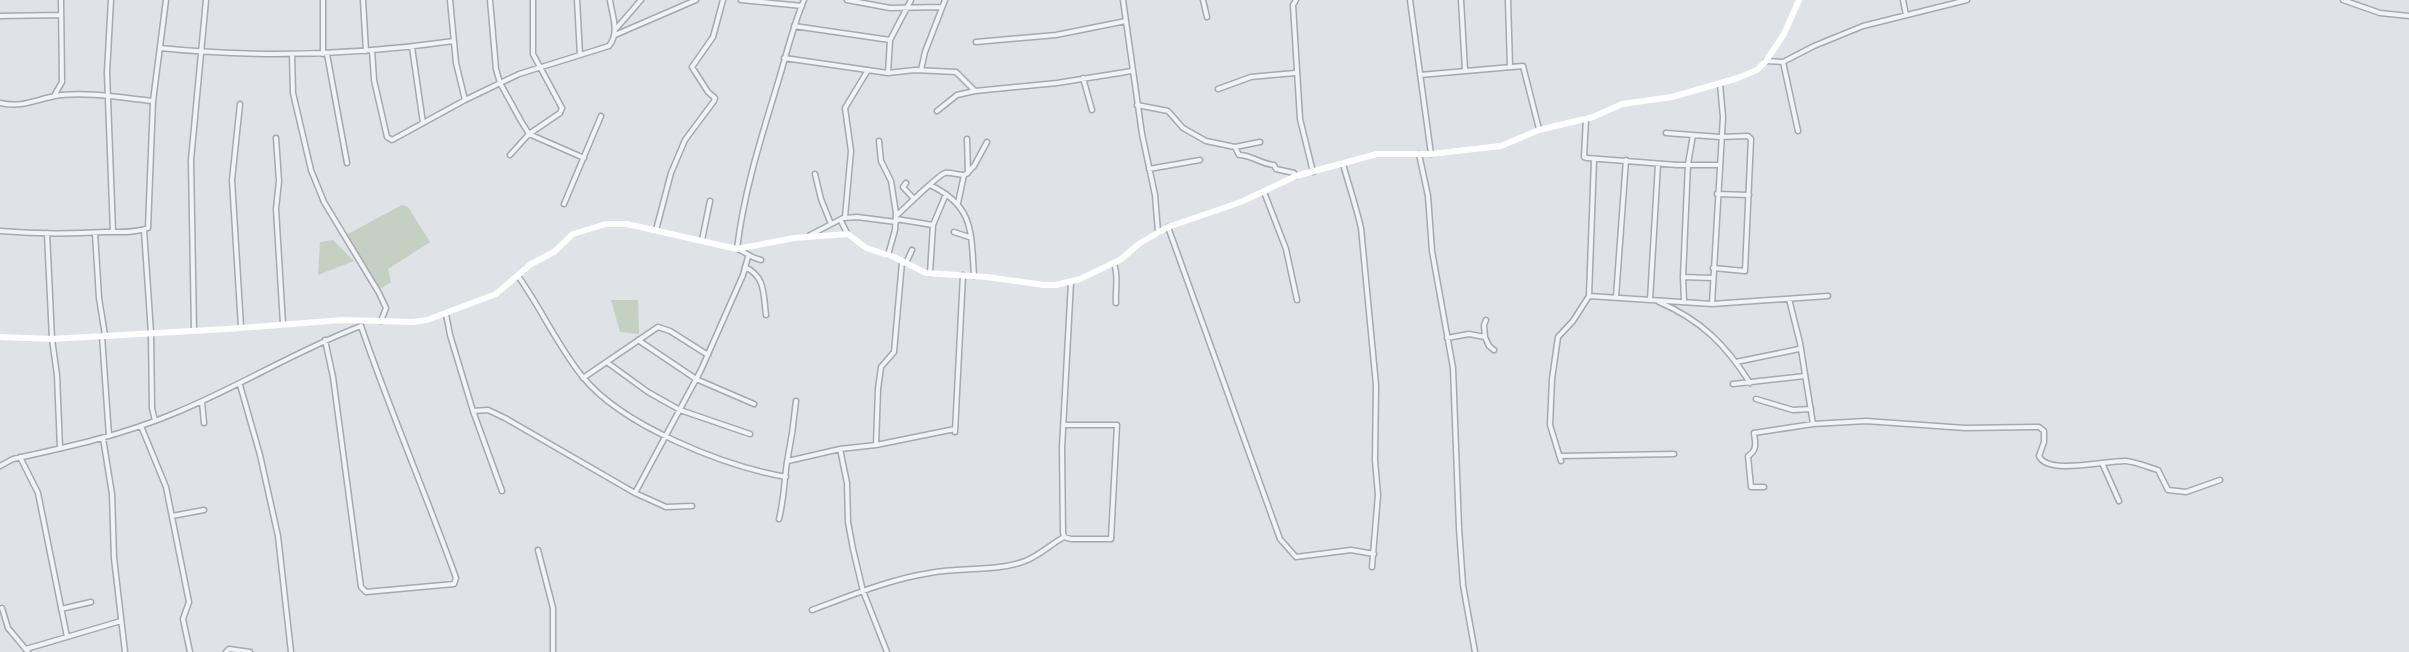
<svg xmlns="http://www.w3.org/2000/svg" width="2409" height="652" viewBox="0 0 2409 652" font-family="'PT Sans Narrow',sans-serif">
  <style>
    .green { fill: #c4d0c1 }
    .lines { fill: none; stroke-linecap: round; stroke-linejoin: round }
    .street-casing { stroke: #a5a9b0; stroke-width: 7 }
    .street { stroke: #f1f3f6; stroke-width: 4 }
    .secondary { stroke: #fff; stroke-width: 6 }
  </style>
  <rect width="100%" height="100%" fill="#dfe2e7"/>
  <!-- green -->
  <path class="green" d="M402 205 408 207 430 242 388 269 391 282 379 290 346 235Z
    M333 240 354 261 318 275 320 242Z
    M611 300H638L639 334 620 332Z"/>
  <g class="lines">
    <!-- street casing -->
    <g class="street-casing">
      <path id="street" d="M111 0 107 72 113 232
        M323 0V54
        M363 0 366 51
        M450 0 456 63 465 100
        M490 0 496 69 500 83 521 121 529 134 584 158
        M577 0 580 55
        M741 0 802 6
        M847 0 890 8 941 7
        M1123 0 1142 134 1155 195 1158 232
        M1203 0 1207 17
        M1296 0 1293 5 1300 119 1313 172
        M1410 0 1431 154
        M1461 0 1465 70
        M1508 0 1510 67
        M1903 0 1906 15
        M2343 0 2380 13 2409 16
        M0 16 61 15
        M794 26 890 40
        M615 30 641 0
        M615 35 696 0
        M976 42 1056 35 1126 21
        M412 47 423 123
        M160 48C258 58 356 55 454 41
        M372 50 374 80 387 137 392 140 465 100 519 74 609 46C620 32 612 16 610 0
        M292 54 293 93 311 170 324 202 379 293 386 308 381 321
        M327 54 347 163
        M784 58 888 73 915 70 956 72 974 90
        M1766 61 1783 62 1814 46 1863 26 1967 0
        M1783 62 1798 131
        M921 70 925 52 945 0
        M888 73 890 40 911 0
        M1420 75 1523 66 1539 129
        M1083 78 1092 110
        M1218 89 1251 77 1295 73
        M54 96 62 82 61 0
        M0 103C21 108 35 100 55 96 81 91 125 98 153 101L166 0
        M240 104 232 180 241 327
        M1137 105 1168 111 1183 128 1206 141 1235 147 1239 155C1252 155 1261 164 1274 165L1276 169 1294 173 1296 176
        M937 111 957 95 975 91 1057 83 1132 71
        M1586 119 1584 157 1587 158 1677 165H1720
        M1666 133 1720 137 1748 136 1751 139 1745 271 1713 268
        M276 138 279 181 276 209 283 324
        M879 141 881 161 891 181 896 213 895 230 888 255
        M1235 147 1260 142
        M1419 154 1428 196 1432 251 1453 368 1459 528 1463 585 1475 652
        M510 155 529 134 560 113 562 108 533 54V0
        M1594 160 1589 296 1712 304 1828 296
        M1343 164C1349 186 1356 206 1361 228L1376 385 1375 460 1378 495 1372 567
        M1149 169 1200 160
        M968 172 974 166 987 142
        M815 174 821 199 831 224
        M906 183 903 187 914 199
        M930 185C974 206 971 231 974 276
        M1264 192 1286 249 1297 300
        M1717 194 1749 195
        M958 203 964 175 968 173 967 139
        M564 204 601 116
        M897 215C904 209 939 174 945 173 950 172 958 175 964 175
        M844 218 857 217 896 222
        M896 219 933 225
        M841 221 847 233
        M1168 227 1280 539 1296 557 1351 550 1374 554
        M144 230 151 333 152 408 155 421
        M656 230 671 173 685 140 714 101 715 98 708 92 692 67 713 37 723 0
        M0 231C35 234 70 234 105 232 119 232 135 233 148 228L153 101
        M954 232 969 237
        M47 233 52 339 57 375 60 448
        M95 233 99 298 105 335
        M810 235 845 217 851 151 845 108 868 70
        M702 240 710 201
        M761 260C748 257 747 252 737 249 744 190 762 135 779 79 787 52 793 26 804 0
        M906 263 912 250
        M1114 264C1119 276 1115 289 1116 303
        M745 267C766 277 763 294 766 315
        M930 273 933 225 946 194
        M518 276C541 308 557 345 582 376 622 426 724 466 786 477
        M1683 277 1712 278
        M1616 297 1626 160
        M1789 299 1800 343 1813 424
        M1650 300 1658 164
        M1684 301 1683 277 1688 164 1693 135
        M1659 302C1701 320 1726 345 1750 383
        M1712 304 1723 117 1720 84
        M446 314 450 335 473 411 488 410 505 418 635 493 666 507 692 506
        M194 330 191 160 206 0
        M102 336 109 436
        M1485 337 1484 325 1486 320
        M1447 338 1469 334 1485 337 1489 346 1494 350
        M325 340 333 377 361 587 366 592 454 584 456 578C426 494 390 411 361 326
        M638 340 696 379 754 404
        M1736 362 1799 349
        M608 363 648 392 680 410 750 434
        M583 378 658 327 670 331 708 355
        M1733 384 1805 376
        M240 385 260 455 278 536 291 652
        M1756 399 1793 410 1811 409
        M202 402 204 423
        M473 411 502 491
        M1064 425H1117L1111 539H1071L1064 537 1063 532 1062 448 1071 282
        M141 426 166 487 189 602 183 619 190 652
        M955 432 963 275
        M103 438 112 494 114 558 125 652
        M876 445 878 389 881 367 894 352 902 262
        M840 449 847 483 848 522 853 549 863 591 887 652
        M1560 456 1674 454
        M20 457 38 493 67 637
        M788 461 840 449 876 445 955 429
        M1561 461 1550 425 1552 379 1558 337 1573 321 1589 296
        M2102 463 2119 501
        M0 466 13 459C68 447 123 435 175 413 239 387 297 350 361 326
        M1764 487H1751L1748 456C1758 450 1755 442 1754 433L1813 424 1866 421 1965 428 2039 427 2044 431V442L2039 456C2048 476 2107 460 2126 461 2136 462 2148 467 2158 470L2168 490 2186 492 2220 480
        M635 493 701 370 743 275 748 257
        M172 516 204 510
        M779 519C784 499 784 482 787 462 791 442 794 422 796 401
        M538 550 553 608V652
        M2 608 8 628 28 652
        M61 609 91 602
        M812 610C850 596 890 579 930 573 961 567 996 572 1025 561 1039 556 1051 544 1064 537
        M26 649 121 621
        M226 652 229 649 250 652"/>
    </g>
    <!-- street -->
    <use href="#street" class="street"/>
    <!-- secondary -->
    <path class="secondary" d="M0 337 52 339 227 329 342 320 413 322 427 320 496 294 531 264 554 252 573 234 606 224H627L737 249 794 238 848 234 866 248 894 257 926 273 987 277 1044 285H1056L1080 279 1120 260 1140 243 1168 227 1241 202 1296 176 1377 154H1431L1501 146 1539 130 1593 117 1622 104 1672 97 1738 78 1757 70 1766 61 1784 34 1799 0"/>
  </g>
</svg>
